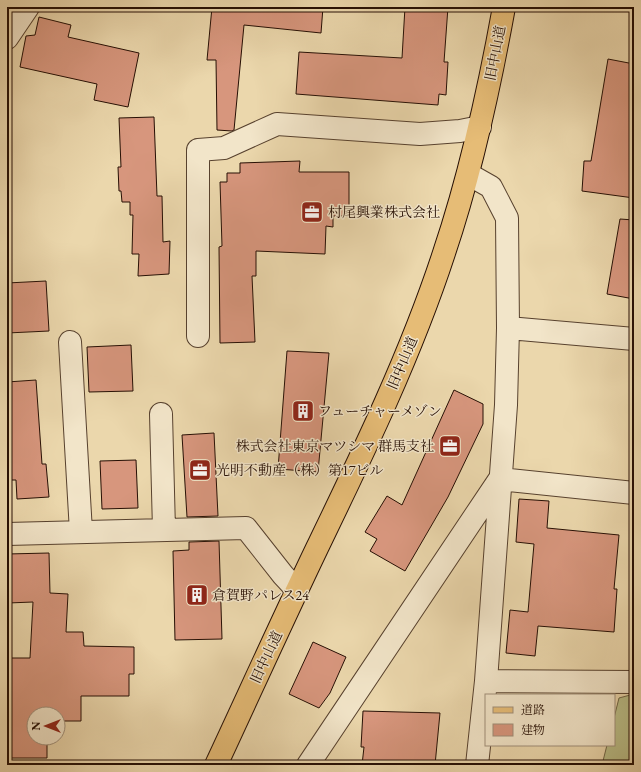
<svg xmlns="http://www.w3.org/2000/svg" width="641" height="772" viewBox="0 0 641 772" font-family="'EB Garamond','Noto Serif JP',serif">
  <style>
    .green { fill: #babe88; stroke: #706646 }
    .building { fill: #d7967d; stroke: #260f04 }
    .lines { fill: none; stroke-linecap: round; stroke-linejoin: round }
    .minor-casing { stroke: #57412e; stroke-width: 24 }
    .major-casing { stroke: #260f04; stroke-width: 24 }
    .minor { stroke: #f2e5c9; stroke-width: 22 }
    .major { stroke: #e6bc76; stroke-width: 22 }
    .labels { text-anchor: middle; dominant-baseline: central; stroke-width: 3; stroke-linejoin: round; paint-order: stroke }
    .street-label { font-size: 14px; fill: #260f04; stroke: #f2e5c9 }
    .poi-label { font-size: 14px; fill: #260f04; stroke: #f2e5c9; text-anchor: start }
  </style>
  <rect width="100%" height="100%" fill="#ebd7ac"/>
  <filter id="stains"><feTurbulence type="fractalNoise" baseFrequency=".005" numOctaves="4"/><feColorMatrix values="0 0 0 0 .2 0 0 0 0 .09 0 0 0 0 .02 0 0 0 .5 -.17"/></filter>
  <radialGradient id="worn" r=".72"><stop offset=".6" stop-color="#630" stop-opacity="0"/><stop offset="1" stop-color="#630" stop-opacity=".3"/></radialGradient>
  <!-- green -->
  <path class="green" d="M634 694V765H602L607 745H614V718L619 698Z"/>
  <!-- building -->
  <path class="building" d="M212 7H323L321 33 244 25 234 130 232 131 217 130 216 60H207Z
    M405 7H448L444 62H448L446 95 439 94 438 105 296 94 299 52 402 58Z
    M39 17 71 25 68 37 139 53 128 107 94 100 97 84 20 67 26 36 35 35Z
    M608 59 634 64V198L582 191 584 161H591Z
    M154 117 157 196H162L163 242 170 241 169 274 138 276 139 254H132L133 215H130V202H122L121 191H119L118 167H121L119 118Z
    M300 161 299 172H349V216H333V227L326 226 325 254 256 251V276H252L255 342 220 343 219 247 222 246 220 182H227V173H240V163Z
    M620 219 634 220V299L607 294Z
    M46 281 49 331 7 333V283Z
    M131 345 133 391 89 392 87 347Z
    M287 351 329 353 318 472 278 469Z
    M36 380 42 464H46L49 497 17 499 16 480H7V382Z
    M454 390 483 404V424L448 497 405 571 370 551 377 539 365 532 387 496 402 505Z
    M214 433 218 516 187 517 182 435Z
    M136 460 138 508 102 509 100 461Z
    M519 499 549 501 547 528 619 535 614 589H617L614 632 538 626 535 656 506 653 510 610 528 612 534 544 516 542Z
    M219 541 222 639 175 640 173 551 189 550V542Z
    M49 553 50 593 68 594 66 632H83L84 646 134 647V674H129V696H81V721H58V714H34V738H47V758H7V658H30L33 602 8 603 7 554Z
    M313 642 346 657 330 693 319 708 289 694Z
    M363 711 440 713 435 765H362L364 747H361Z"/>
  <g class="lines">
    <!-- minor casing -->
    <g class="minor-casing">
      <path id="minor" d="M7 38 28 7
        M468 174 491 187 507 218 508 328 506 405 486 681 477 765
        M508 328 634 339
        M198 336V150L224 148 277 124 420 134 460 131 480 127
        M70 342 81 532
        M161 414 164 530
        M500 479 634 493
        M7 534 246 528 283 575 297 590
        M486 681 634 682
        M308 765 499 480"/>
    </g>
    <!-- major casing -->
    <g class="major-casing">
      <path id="major" d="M216 765C250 692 283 619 318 546 364 451 411 354 444 253 471 173 489 90 504 7"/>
    </g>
    <!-- minor -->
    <use href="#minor" class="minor"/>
    <!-- major -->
    <use href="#major" class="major"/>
  </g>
  <!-- icons -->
  <defs>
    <g id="office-square" transform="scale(1.15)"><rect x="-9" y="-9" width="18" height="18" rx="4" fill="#8f2418" stroke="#f2e5c9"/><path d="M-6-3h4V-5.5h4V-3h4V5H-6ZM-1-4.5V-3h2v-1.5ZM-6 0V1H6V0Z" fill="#fff"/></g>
    <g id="building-square" transform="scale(1.15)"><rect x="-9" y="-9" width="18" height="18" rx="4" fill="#8f2418" stroke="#f2e5c9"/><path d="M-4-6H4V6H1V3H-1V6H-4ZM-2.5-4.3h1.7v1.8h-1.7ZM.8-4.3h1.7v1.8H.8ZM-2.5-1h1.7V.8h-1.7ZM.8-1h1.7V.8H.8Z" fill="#fff"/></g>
  </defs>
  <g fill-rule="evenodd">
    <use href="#office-square" x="312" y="212"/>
    <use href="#building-square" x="303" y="411"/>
    <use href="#office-square" x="450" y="446"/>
    <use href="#office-square" x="200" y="470"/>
    <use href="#building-square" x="197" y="595"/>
  </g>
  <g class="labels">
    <!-- street labels -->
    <g class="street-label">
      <text transform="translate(495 53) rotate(-79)">旧中山道</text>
      <text transform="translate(402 363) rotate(-67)">旧中山道</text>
      <text transform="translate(266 657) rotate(-65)">旧中山道</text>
    </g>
    <!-- poi labels -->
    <g class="poi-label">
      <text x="328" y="212">村尾興業株式会社</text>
      <text x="318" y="411">フューチャーメゾン</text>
      <text x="434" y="446" text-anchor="end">株式会社東京マツシマ 群馬支社</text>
      <text x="216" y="470">光明不動産（株）第17ビル</text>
      <text x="212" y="595">倉賀野パレス24</text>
    </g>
  </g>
  <!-- margin -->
  <rect width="641" height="772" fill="none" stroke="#ebd7ac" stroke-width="24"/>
  <rect x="8" y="8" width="625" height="756" fill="none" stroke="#260f04" stroke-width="2"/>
  <rect x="12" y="12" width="617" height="748" fill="none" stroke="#260f04"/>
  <!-- legend -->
  <rect x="485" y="694" width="130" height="52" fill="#f2e5c9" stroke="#a08f7a"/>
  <rect x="493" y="707" width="20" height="6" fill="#e6bc76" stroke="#a08f7a"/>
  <text x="521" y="714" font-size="12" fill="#260f04">道路</text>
  <rect x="493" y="724" width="20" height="12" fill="#d7967d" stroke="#a08f7a"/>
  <text x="521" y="734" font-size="12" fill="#260f04">建物</text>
  <!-- north arrow -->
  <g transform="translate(46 726) rotate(270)"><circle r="19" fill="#f2e5c9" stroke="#a08f7a"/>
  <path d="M0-3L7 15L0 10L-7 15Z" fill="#8f2418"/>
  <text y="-6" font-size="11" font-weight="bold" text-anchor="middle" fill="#260f04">N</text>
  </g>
  <rect width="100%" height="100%" filter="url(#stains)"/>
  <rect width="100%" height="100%" fill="url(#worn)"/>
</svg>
